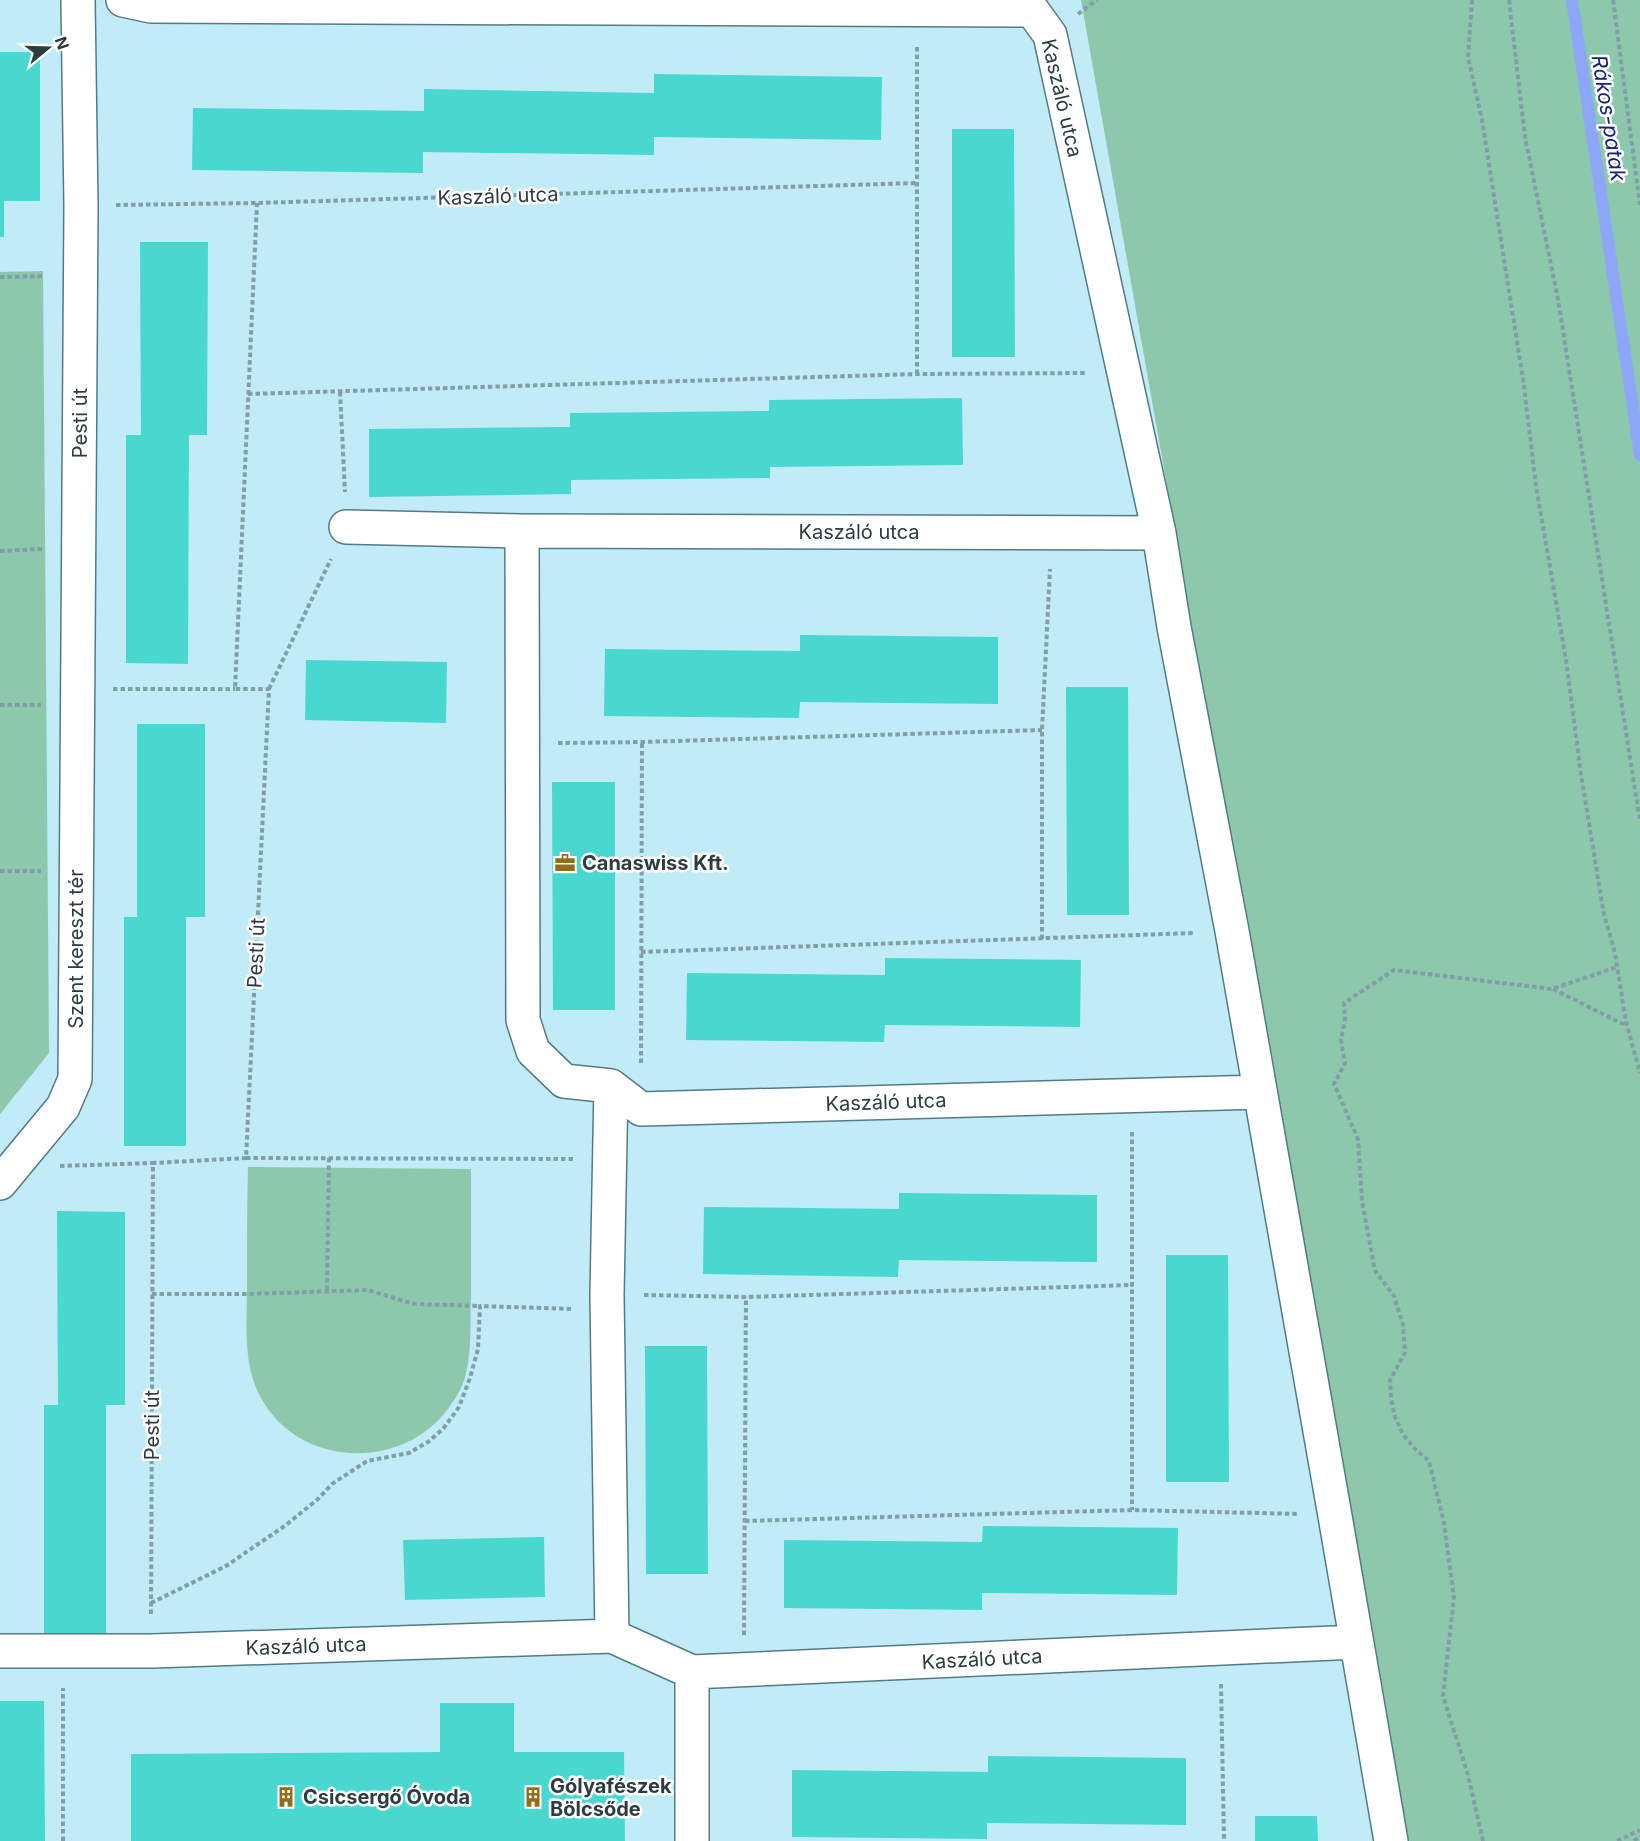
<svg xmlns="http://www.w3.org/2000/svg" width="1640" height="1841" viewBox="0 0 1640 1841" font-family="Inter,sans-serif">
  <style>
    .green { fill: #8dc8ac }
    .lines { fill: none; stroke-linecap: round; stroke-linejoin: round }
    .stream { stroke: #8ca7f7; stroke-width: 12 }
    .building { fill: #49d8d0 }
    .minor-casing { stroke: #547b85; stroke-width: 36 }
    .path { stroke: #809fa7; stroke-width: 4; stroke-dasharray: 4.5 3; stroke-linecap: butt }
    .minor { stroke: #fff; stroke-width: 33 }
    .labels { text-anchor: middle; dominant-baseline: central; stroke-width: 5; stroke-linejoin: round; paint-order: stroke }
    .street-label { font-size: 20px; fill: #2c3c41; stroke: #fff }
    .poi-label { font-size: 20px; font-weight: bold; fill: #2c3c41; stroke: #fff; text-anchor: start }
    .water-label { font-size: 21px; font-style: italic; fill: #16217b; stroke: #fff }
  </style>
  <rect width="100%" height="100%" fill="#c1ebf6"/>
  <!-- green -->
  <path class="green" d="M1081 0H1640V1841H1407Z
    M43 271 49 1053 0 1114V272Z
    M248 1167 471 1169C471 1211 471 1253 471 1296 470 1321 472 1349 466 1373 464 1385 457 1396 450 1406 404 1473 294 1469 258 1392 243 1360 247 1324 247 1289 247 1248 247 1207 248 1167Z"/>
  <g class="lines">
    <!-- stream -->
    <path class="stream" d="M1572 0 1640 455"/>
  </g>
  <!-- building -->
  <path class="building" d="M0 52H40V201H4V237H0Z
    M654 74 882 77 881 140 654 137V155L423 152V173L192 170 193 108 424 111V89L654 93Z
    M952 129H1014L1015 357H952Z
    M140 242H208L207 435H189L188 664 126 663V435H141Z
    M962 398 963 465 770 467V478L571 480V494L369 497V429L570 427V413L769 411V400Z
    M800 635 998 637V704L800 702 799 718 604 716 605 649 800 651Z
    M306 660 447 662 446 723 305 720Z
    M1066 687H1128L1129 915H1067Z
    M137 724H205V917H186V1146H124V917H137Z
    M552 782H615V1010H553Z
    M885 958 1081 960 1080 1027 885 1025 884 1042 686 1040 687 973 885 975Z
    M899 1193 1097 1195V1262L899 1260 898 1277 703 1274 704 1207 899 1209Z
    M57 1211 125 1212V1405H106V1634H44V1405H58Z
    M1166 1255H1228L1229 1482H1166Z
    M645 1346H707L708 1574H646Z
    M983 1526 1178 1528 1177 1595 982 1593V1610L784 1608V1540L982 1542Z
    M544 1537 545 1597 405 1600 403 1540Z
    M0 1701H44L45 1841H0Z
    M440 1703H514V1752H624L625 1841H131V1754L440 1752Z
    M988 1756 1186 1758V1825L987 1823V1839L792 1837V1770L988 1772Z
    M1255 1816H1317L1318 1841H1255Z"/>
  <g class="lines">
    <!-- minor casing -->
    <g class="minor-casing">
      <path id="minor" d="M123 0 151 6 1032 10 1050 35 1159 533 1174 627 1232 931 1335 1516 1391 1841
        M346 527 522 531 1159 533
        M522 531 523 1020 533 1051 564 1081 611 1086 641 1109 1260 1092
        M611 1086 607 1295 612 1636
        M0 1183 63 1107 75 1079 81 206 78 0
        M0 1651H152L612 1636 692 1672 1356 1642
        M692 1841V1672"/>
    </g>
    <!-- path -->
    <path class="path" d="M1472 0 1468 57 1482 120 1524 386 1536 486 1566 660 1581 774 1604 915 1615 953 1626 1022 1640 1073
      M1509 0 1525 137 1558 299 1640 821
      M1613 0 1640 205
      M1078 14 1097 0
      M116 205 257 203 916 183
      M0 277 43 276
      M917 374V45
      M340 392 345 492
      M248 394 917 374 1086 373
      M0 551 42 549
      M113 689H235
      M269 689 331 559
      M0 705H41
      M558 743 642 742 1042 730
      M0 871H41
      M1042 939V730L1050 569
      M641 952 1195 933
      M1553 989 1627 1026
      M641 1063 642 742
      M1132 1132V1510
      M246 1158 575 1159
      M60 1166 153 1163
      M327 1290 329 1158
      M152 1294H247L368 1290 414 1304 480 1306
      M644 1295 746 1297 1132 1285
      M745 1521 1132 1510 1299 1514
      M151 1603 226 1566 286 1525 318 1499 332 1484 367 1461 409 1453 428 1442 443 1429 459 1407 470 1378 478 1349 480 1306 571 1309
      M151 1614 153 1163 246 1158 269 689H235L257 203
      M744 1635 746 1297
      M1221 1684 1224 1841
      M63 1841V1688
      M1483 1841 1468 1775 1443 1696 1454 1597 1444 1523 1429 1461 1415 1449 1403 1434 1395 1417 1391 1398 1390 1380 1405 1353 1403 1325 1394 1296 1375 1271 1362 1201 1358 1139 1334 1084 1345 1063 1341 1040 1345 1019 1344 1003 1394 970 1552 989 1617 967
      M1617 1841 1640 1830
      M1634 1841 1640 1836"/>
    <!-- minor -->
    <use href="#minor" class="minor"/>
  </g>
  <!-- icons -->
  <defs>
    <g id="office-bare" transform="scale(1.62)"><path d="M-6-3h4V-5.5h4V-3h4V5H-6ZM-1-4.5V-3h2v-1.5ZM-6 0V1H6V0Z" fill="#926f16" stroke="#fff" stroke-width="2.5" paint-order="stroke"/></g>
    <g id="building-bare" transform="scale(1.62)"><path d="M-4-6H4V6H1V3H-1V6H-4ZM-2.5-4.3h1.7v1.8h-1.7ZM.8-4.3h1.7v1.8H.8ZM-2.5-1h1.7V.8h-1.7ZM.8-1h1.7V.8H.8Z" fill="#926f16" stroke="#fff" stroke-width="2.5" paint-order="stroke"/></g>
  </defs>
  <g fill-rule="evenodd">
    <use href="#office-bare" x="565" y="863"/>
    <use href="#building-bare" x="286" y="1797"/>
    <use href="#building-bare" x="533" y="1797"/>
  </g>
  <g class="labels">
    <!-- street labels -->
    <g class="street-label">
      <text transform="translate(1062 98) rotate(77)">Kaszáló utca</text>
      <text transform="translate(498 196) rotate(-2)">Kaszáló utca</text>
      <text transform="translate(80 423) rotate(-90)">Pesti út</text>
      <text x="859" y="532">Kaszáló utca</text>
      <text transform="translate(76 949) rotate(-90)">Szent kereszt tér</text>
      <text transform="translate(256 953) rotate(-87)">Pesti út</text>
      <text transform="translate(886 1102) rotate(-2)">Kaszáló utca</text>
      <text transform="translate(152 1425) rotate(-90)">Pesti út</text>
      <text transform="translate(306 1646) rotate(-2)">Kaszáló utca</text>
      <text transform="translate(982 1659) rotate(-3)">Kaszáló utca</text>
    </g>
    <!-- poi labels -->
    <g class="poi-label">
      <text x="582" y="863">Canaswiss Kft.</text>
      <text x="550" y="1786">Gólyafészek<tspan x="550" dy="23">Bölcsőde</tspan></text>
      <text x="303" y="1797">Csicsergő Óvoda</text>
    </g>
    <!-- water labels -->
    <g class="water-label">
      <text transform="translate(1609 118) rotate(81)">Rákos-patak</text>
    </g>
  </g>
  <!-- north arrow -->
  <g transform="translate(48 48) rotate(71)" stroke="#ffffff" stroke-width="4.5" paint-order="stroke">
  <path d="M0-4.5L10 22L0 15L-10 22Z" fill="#2c3c41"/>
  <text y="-9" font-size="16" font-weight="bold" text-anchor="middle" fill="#2c3c41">N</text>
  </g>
</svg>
